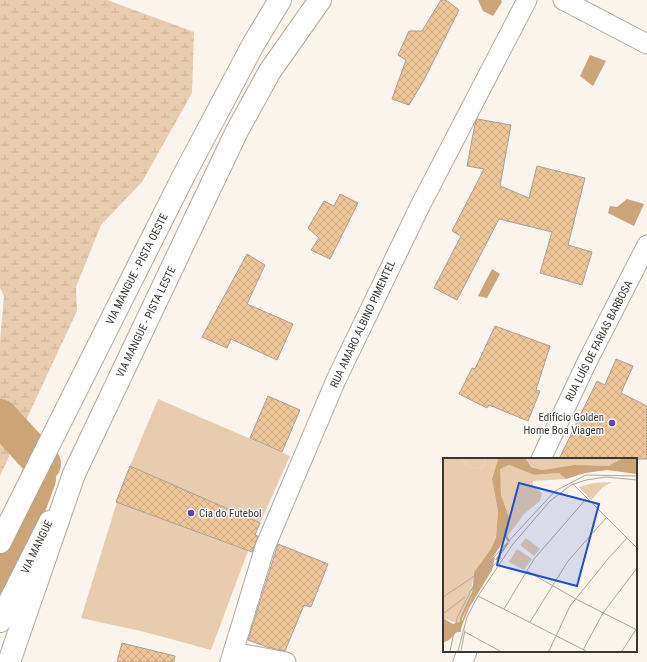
<svg xmlns="http://www.w3.org/2000/svg" width="647" height="662" viewBox="0 0 647 662" font-family="'Roboto Condensed',sans-serif">
  <style>
    .wetland { fill: url(#wetland-marsh) }
    .pitch { fill: #e9ccad }
    .water { fill: #cca478 }
    .lines { fill: none; stroke-linecap: round; stroke-linejoin: round }
    .river { stroke: #cca478; stroke-width: 36 }
    .building { fill: url(#building-cross-hatch); stroke: #a8a19b }
    .street-casing { stroke: #b1aba4; stroke-width: 21 }
    .secondary-casing { stroke: #b1aba4; stroke-width: 24 }
    .primary-casing { stroke: #b1aba4; stroke-width: 24 }
    .street { stroke: #fff; stroke-width: 19 }
    .secondary { stroke: #fff; stroke-width: 22 }
    .primary { stroke: #fff; stroke-width: 22 }
    .poi-dot { fill: #623eb7; stroke: #fff; stroke-width: 1.5 }
    .labels { text-anchor: middle; dominant-baseline: central; stroke-width: 3; stroke-linejoin: round; paint-order: stroke }
    .street-label { font-size: 11px; fill: #393734; stroke: #fff }
    .poi-label { font-size: 11px; fill: #393734; stroke: #fff; text-anchor: end }
    .inset-river { fill: none; stroke: #cca478; stroke-width: 2 }
    .inset-road { fill: none; stroke: #ada8a3; stroke-width: 1 }
    .view { fill: #1d4ed8; fill-opacity: 0.15; stroke: #1d4ed8; stroke-width: 2 }
    .inset-edge { fill: none; stroke: #393734; stroke-width: 2 }
  </style>
  <defs>
    <pattern id="wetland-marsh" width="20" height="14" patternUnits="userSpaceOnUse"><rect width="20" height="14" fill="#e9ccad"/><path d="M1 5h8M5 5V1M11 12h8M15 12V8" fill="none" stroke="#c9b095"/></pattern>
    <pattern id="building-cross-hatch" width="8" height="8" patternUnits="userSpaceOnUse"><rect width="8" height="8" fill="#eec597"/><path d="M0 0l8 8M0 8l8-8" fill="none" stroke="#cdaa83"/></pattern>
  </defs>
  <rect width="100%" height="100%" fill="#fbf4ed"/>
  <!-- wetland -->
  <path class="wetland" d="M0 0H107L194 32 192 93 142 182 101 225 76 287 77 311 0 476V342L4 296 0 288Z"/>
  <!-- pitch -->
  <path class="pitch" d="M158 399 290 456 260 523 130 466Z
    M117 502 248 551 211 650 145 632 81 618Z"/>
  <!-- water -->
  <path class="water" d="M478 0H501L502 2 493 16 483 11Z
    M590 55 606 61 593 86 580 76Z
    M627 199 644 204 634 226 608 213 610 206 617 207Z
    M492 269 500 274 487 298 478 296Z"/>
  <g class="lines">
    <!-- river -->
    <path class="river" d="M0 417 43 464
      M0 581 38 479"/>
  </g>
  <!-- building -->
  <path class="building" d="M441 0H446L459 10 424 80 409 105 392 99 406 60 398 55 409 31H422Z
    M477 119 511 125 500 186 529 198 537 166 585 178 568 245 592 252 582 285 540 273 552 232 499 219 457 300 434 288 461 236 452 231 484 169 467 166 475 124Z
    M340 194 358 203 330 259 311 250 319 238 308 228 324 201 334 206Z
    M247 254 265 265 247 304 293 324 277 360 231 339 227 348 202 337Z
    M495 326 550 346 536 390 540 391 528 421 489 405 487 408 459 394 472 368 475 369Z
    M616 359 633 366 621 393 647 406V459H559L597 381 605 385Z
    M268 396 300 410 282 452 250 438Z
    M130 466 260 523 255 535 258 536 252 552 116 502Z
    M278 544 328 564 311 607 304 605 285 651 267 647 248 640Z
    M122 643 175 656 174 662H117Z"/>
  <g class="lines">
    <!-- street casing -->
    <g class="street-casing">
      <path id="street" d="M563 0 647 44
        M541 459 588 360 647 245
        M233 652 286 662
        M230 662 265 547 336 380 420 206 527 0
        M463 662 467 651"/>
    </g>
    <!-- secondary casing -->
    <g class="secondary-casing">
      <path id="secondary" d="M0 621 50 522"/>
    </g>
    <!-- primary casing -->
    <g class="primary-casing">
      <path id="primary" d="M0 542 184 175 254 43 280 0
        M9 662 74 474 237 131 270 71 320 0"/>
    </g>
    <!-- street -->
    <use href="#street" class="street"/>
    <!-- secondary -->
    <use href="#secondary" class="secondary"/>
    <!-- primary -->
    <use href="#primary" class="primary"/>
  </g>
  <!-- markers -->
  <g class="poi-dot">
    <circle cx="612" cy="423" r="4"/>
    <circle cx="191" cy="513" r="4"/>
  </g>
  <g class="labels">
    <!-- street labels -->
    <g class="street-label">
      <text transform="translate(137 269) rotate(-63)">VIA MANGUE - PISTA OESTE</text>
      <text transform="translate(146 322) rotate(-64)">VIA MANGUE - PISTA LESTE</text>
      <text transform="translate(363 324) rotate(-65)">RUA AMARO ALBINO PIMENTEL</text>
      <text transform="translate(599 341) rotate(-63)">RUA LUÍS DE FARIAS BARBOSA</text>
      <text transform="translate(37 547) rotate(-64)">VIA MANGUE</text>
    </g>
    <!-- poi labels -->
    <g class="poi-label">
      <text x="604" y="417">Edifício Golden<tspan x="604" dy="13">Home Boa Viagem</tspan></text>
      <text x="199" y="513" text-anchor="start">Cia do Futebol</text>
    </g>
  </g>
  <!-- overview -->
  <g transform="translate(443 458)">
    <rect width="194" height="194" fill="#fbf4ed"/>
    <path d="M169 24 160 29 148 42 136 29 150 25Z" fill="#e9ccad"/>
    <path d="M19 1H43L41 8 35 11 26 9Z" fill="#e9ccad"/>
    <path d="M0 1H19L26 9 35 11 41 8 43 1H55L49 21 55 53 53 79 48 91 31 114 26 148 16 166 0 160ZM83 1H178L165 8 146 9 131 7 99 12 88 9ZM66 7 91 17 116 15 123 21 90 23V28L99 35 97 43 81 56 58 87 67 62 58 37 56 11Z" fill="#e9ccad"/>
    <path d="M83 80 97 91 91 98 77 87ZM74 91 89 101 81 112 66 104Z" fill="#e9ccad"/>
    <path d="M55 1H83L88 9 99 12 131 7 165 8 178 1H194V16L164 12 142 15 123 21 116 15 91 17 66 7 57 11 58 37 67 62 58 87 48 102 52 99 49 112 26 150 18 170 6 182 0 185V160L10 166 19 163 29 139 31 114 48 91 53 79 55 53 49 21Z" fill="#cca478"/>
    <path class="inset-river" d="M60 71 66 84M53 102 65 85M0 169 3 173H17L18 160 31 132"/>
    <path class="inset-road" d="M130 26 194 90M84 113 133 141 194 172M27 134 58 99M35 138 143 193M0 139 36 115M61 151 91 101 143 41M0 156 22 139M87 164 125 103 163 60M22 174 57 193M140 192 160 155 194 110M7 193 14 160 38 113 112 33 143 17 194 18M15 193 24 159 35 138 70 86 107 43 128 27 143 22 163 19 194 22M18 193 22 172M106 193 127 148 164 102 184 80M179 193 194 170"/>
    <path class="view" d="M76 25 156 46 134 128 54 107Z"/>
    <rect width="194" height="194" class="inset-edge"/>
  </g>
</svg>
